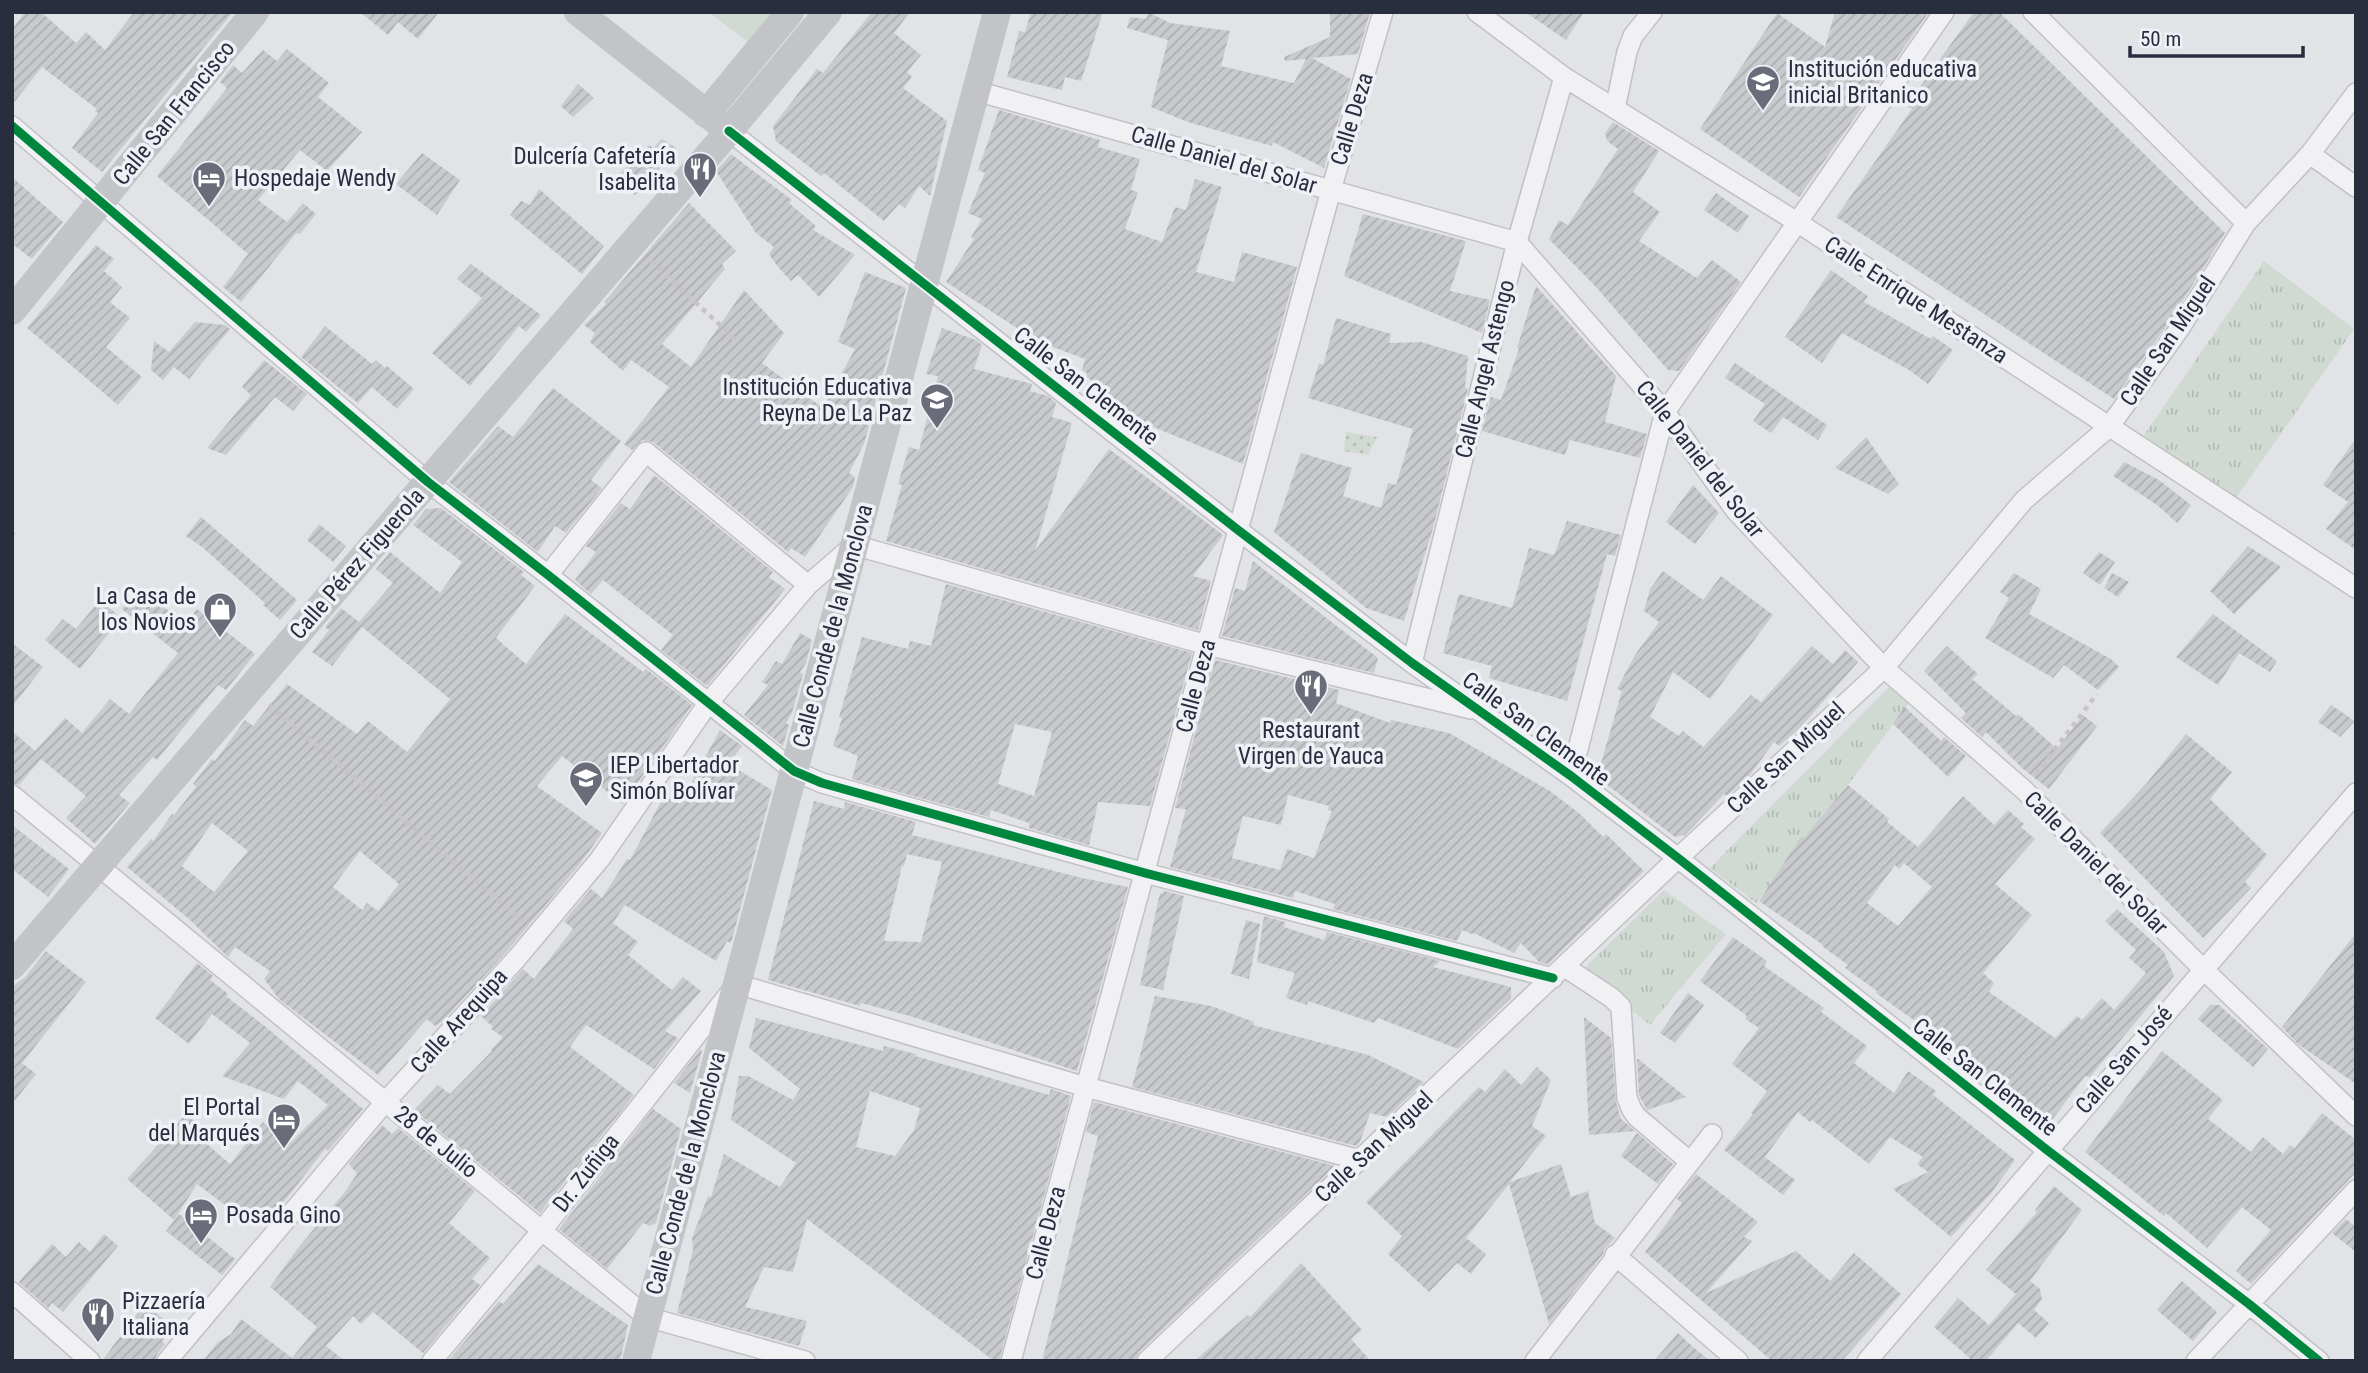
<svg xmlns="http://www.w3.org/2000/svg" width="2368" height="1373" viewBox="0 0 2368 1373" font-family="'Roboto Condensed',sans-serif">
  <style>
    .grass { fill: url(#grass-dots) }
    .park { fill: url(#park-tufts) }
    .garden { fill: #d1dad2 }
    .building { fill: url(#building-hatch); fill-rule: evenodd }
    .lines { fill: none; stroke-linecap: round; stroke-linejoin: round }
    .street-casing { stroke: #c0c1c4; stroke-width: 22 }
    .path { stroke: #c4c4ca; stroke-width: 4.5; stroke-dasharray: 5 5; stroke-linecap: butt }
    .street { stroke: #f1f1f4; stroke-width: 19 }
    .secondary { stroke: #c3c4c8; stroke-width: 28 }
    .cycleway-casing { stroke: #eff1f6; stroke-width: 13 }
    .cycleway { stroke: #00873e; stroke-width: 9 }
    .labels { text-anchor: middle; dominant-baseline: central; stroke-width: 7; stroke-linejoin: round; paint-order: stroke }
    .poi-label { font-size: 23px; fill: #292e3f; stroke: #eff1f6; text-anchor: start }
    .street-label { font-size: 23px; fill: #292e3f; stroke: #eff1f6 }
  </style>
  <defs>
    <pattern id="grass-dots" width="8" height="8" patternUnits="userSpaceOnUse" patternTransform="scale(1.75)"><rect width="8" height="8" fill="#d1dad2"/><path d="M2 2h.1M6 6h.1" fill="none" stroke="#b3bbb5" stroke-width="1.8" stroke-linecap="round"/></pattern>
    <pattern id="park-tufts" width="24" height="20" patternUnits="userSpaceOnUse" patternTransform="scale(1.75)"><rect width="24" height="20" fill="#d1dad2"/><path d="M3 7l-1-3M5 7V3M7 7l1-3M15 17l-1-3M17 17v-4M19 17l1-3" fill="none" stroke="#b3bbb5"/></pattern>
    <pattern id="building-hatch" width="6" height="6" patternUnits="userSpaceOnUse" patternTransform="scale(1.75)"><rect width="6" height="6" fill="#c8cacd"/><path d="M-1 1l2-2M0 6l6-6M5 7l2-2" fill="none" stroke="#acaeb1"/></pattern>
  </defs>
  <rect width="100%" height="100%" fill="#e2e3e6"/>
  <!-- grass -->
  <path class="grass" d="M1346 432 1377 437 1368 455 1344 451Z"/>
  <!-- park -->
  <path class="park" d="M2264 261 2354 329 2236 498 2142 438Z
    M1890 686 1908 704 1848 785 1756 903 1710 868Z
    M1664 890 1726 934 1650 1025 1582 970Z"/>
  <!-- garden -->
  <path class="garden" d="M708 12H776L750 43Z"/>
  <!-- building -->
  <path class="building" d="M25 12H41L76 43 86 32 105 50 134 12H233L102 172 72 148 98 113 95 111 97 109 42 67 12 105V29Z
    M360 12H439L418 39 398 22 388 35Z
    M872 12H910L894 33 921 55 907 72 912 77 903 88 947 121 930 196 919 186 905 208 899 204 884 221 824 173 821 176 776 141 773 126 817 69 823 73Z
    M1031 12H1103L1081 81 1065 77 1062 90 1007 77 1019 31 1025 32Z
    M1148 12 1170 23 1230 31 1221 66 1294 83 1306 59 1285 61 1284 57 1330 37V12H1370L1358 54 1312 58 1351 79 1324 168 1273 142 1272 146 1188 122 1151 107 1168 40 1127 28 1130 17 1146 19Z
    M1525 12H1584L1566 40Z
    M1835 12H1929L1799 197 1700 129 1777 13 1825 47Z
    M1974 12H1999L2225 233 2170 321 2114 399 1836 217 1912 109 1907 105Z
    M287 49 329 83 318 97 362 132 327 171 300 150 258 200 287 222 303 203 316 214 300 234 296 233 241 302 223 287 248 254 157 176 227 88 220 82 233 65 242 73 263 50 277 61Z
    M578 84 594 98 573 117 561 106Z
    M999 110 1100 140 1098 147 1140 159 1131 190 1138 192 1125 229 1162 242 1175 207 1186 210 1195 179 1222 187 1196 272 1234 282 1242 252 1297 267 1243 464 1144 423 1087 377V373L1082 370 1085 359 1037 341 946 282 974 239 971 237 982 219 968 213 985 173 978 170Z
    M1613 122 1659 151 1633 192 1660 212 1639 241 1697 278 1712 260 1741 282 1679 371 1668 370 1596 287 1549 239 1559 220 1568 225 1618 149 1607 141 1605 133Z
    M662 139 676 148 657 172 654 170 635 195 615 178 649 145 653 148Z
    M422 153 460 180 437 215 396 184Z
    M731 154 792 200 789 203 816 226 813 230 855 255 819 297 798 275 791 281 778 267 769 254 774 247 756 233 716 171Z
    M12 177 63 222 32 259 12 244Z
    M539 189 604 246 582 274 510 215 521 201 530 205Z
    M1716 193 1749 216 1738 233 1704 210Z
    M689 203 736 251 722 264 725 269 662 344 691 367 744 290 784 333 762 363 823 408 855 349 838 342 865 272 906 288 873 411 866 424 869 426 864 444 849 473 855 477 853 487 805 557 791 548 788 552 653 442 642 440 632 450 624 444 669 387 631 360 623 371 590 342 595 333 584 325 606 304 604 302Z
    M1363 214 1466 241 1450 291 1490 300 1482 333 1344 276Z
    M96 245 114 259 104 271 122 287 110 302 130 318 106 347 142 377 118 405 27 328Z
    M471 264 541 315 526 332 519 326 470 386 432 353 482 298 457 279Z
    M1831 270 1868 296 1864 302 1931 339 1933 336 1953 350 1928 384 1909 370 1842 333 1822 363 1785 337Z
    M1536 286 1616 376 1605 422 1647 434 1640 458 1570 440 1565 455 1482 431 1491 397 1501 400 1519 349 1517 348Z
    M1336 318 1391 334 1389 343 1421 342 1468 356 1465 388 1468 389 1433 528 1404 621 1366 608 1274 532 1301 453 1352 468 1343 496 1381 508 1388 483 1396 485 1413 429 1308 398 1319 363 1323 365Z
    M195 322 225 325 230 329 189 379 174 367 163 380 151 370 154 341 169 352Z
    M325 326 372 364 376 360 385 368 387 366 414 389 397 409 372 387 358 403 301 357Z
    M942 328 976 340 982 345 974 369 1032 384 1030 391 1048 396 1056 403 1052 417 1072 423 1035 551 1109 449 1223 535 1193 576 1211 581 1198 630 886 541 902 485 898 484 909 447 919 450 938 376 926 374Z
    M264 360 307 394 293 411 275 397 226 455 207 448 251 395 242 387Z
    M1735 363 1827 425 1818 440 1783 417 1771 433 1753 421 1765 404 1725 378Z
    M553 388 621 441 591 480 602 488 566 533 555 526 538 552 449 482 498 426 513 437Z
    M1866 437 1899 484 1888 494 1835 468Z
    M2356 438V550L2326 529 2348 502 2323 485Z
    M2124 462 2159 480 2191 505 2177 523 2157 505 2113 476Z
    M654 475 773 572 769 577 785 589 707 686 661 650 673 635 603 580 591 594 575 580 596 552 586 546 621 503 630 509Z
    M1693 485 1719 513 1695 544 1666 522Z
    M441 508 524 572 521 575 535 586 496 638 526 664 565 614 643 672 646 669 692 705 623 804 562 756 537 786 602 833 579 865 508 950 442 1022 435 1026 427 1019 378 1075 279 999 264 979 270 971 235 947 228 957 190 920 127 867 151 839 153 841 172 814 174 815 196 787 193 784 212 759 215 761 245 720 253 726 287 684 357 734 368 721 407 752 450 699 362 627 332 666 312 652 329 630 325 627 341 608 359 622 393 583 376 569 390 552 440 593 462 562 413 525 426 509ZM212 823 248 851 214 892 182 866ZM360 851 399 884 378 911 367 903 362 910 333 887Z
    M201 517 297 600 280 620 263 605 265 603 202 547 186 536Z
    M1567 521 1621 535 1615 556 1607 554 1567 701 1489 678 1492 666 1443 653 1459 594 1512 608 1529 548 1554 555Z
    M319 524 346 546 333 562 307 540Z
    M2248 546 2281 567 2234 614 2210 591Z
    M2099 552 2115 562 2100 585 2083 573Z
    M1253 561 1378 658 1374 673 1222 636 1235 588 1245 591Z
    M1663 571 1703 600 1721 576 1773 615 1710 699 1673 672 1650 717 1679 736 1683 731 1703 747 1751 695 1761 702 1812 646 1833 664 1845 650 1858 662 1798 730 1779 746 1774 742 1749 776 1727 796 1724 794 1685 835 1675 837 1597 777 1622 691 1617 689 1635 655 1659 622 1644 611 1650 589Z
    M2014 573 2041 589 2029 614 2111 659 2119 667 2098 690 2064 665 2053 678 1985 638 2009 598 2000 592Z
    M2112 573 2129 582 2118 597 2104 588Z
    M946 584 1192 653 1150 806 1098 802 1089 845 1029 828V823L991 810 989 817 852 779 858 756 833 746 842 718 839 717 862 637 908 649 910 641 931 646ZM1015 724 1052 732 1034 796 998 784Z
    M139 587 185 624 197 609 255 654 226 690 218 685 157 760 153 757 119 795 130 803 95 844 66 818 86 796 41 759 19 785 12 783V731L35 751 65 718 82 733 110 699 129 714 178 653 122 609Z
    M100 600 121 618 80 669 45 640 63 619 76 629Z
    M2213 614 2277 661 2270 672 2239 653 2218 685 2176 657Z
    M800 633 812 640 806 663 800 672 803 674 792 713 786 723 789 725 783 746 744 715 768 685 762 682 776 661 782 664Z
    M12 643 43 667 12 707Z
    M1947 646 1978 674 1972 679 2016 716 2018 714 2057 749 2083 715 2097 726 2049 789 2023 769 1986 732 1982 737 1961 718 1966 713 1924 671Z
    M1215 660 1339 690 1336 703 1390 723 1391 720 1449 733 1550 791 1580 814 1603 837 1606 834 1644 871 1548 964 1539 962 1521 943 1514 953 1474 933 1472 934 1462 930 1457 941 1333 909 1335 904 1295 891 1293 898 1170 867 1186 809 1175 808ZM1288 795 1329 806 1328 810 1332 811 1314 858 1287 849 1280 870 1232 858 1243 816 1281 825Z
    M2331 705 2355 721 2340 737 2318 722Z
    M1905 707 1941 741 1944 737 1966 756 1948 777 1893 724Z
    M720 730 742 746 728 764 772 790 731 943 727 941 716 961 625 905 613 923 638 942 628 955 672 990 683 977 701 991 665 1031 678 1038 654 1069 586 1025 570 1047 634 1095 540 1213 414 1110 438 1085 450 1094 492 1051 491 1050 503 1037 491 1029 493 1027 481 1016 523 969 534 979 573 929 564 921 591 889 602 898 627 859 630 860 664 796 680 804Z
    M2186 734 2232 772 2210 799 2267 855 2245 882 2251 888 2203 938 2100 833 2146 784Z
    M1848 785 1889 819 1887 822 1918 847 1963 796 1994 825 2008 810 2024 824 2021 827 2035 839 1995 884 2032 915 1983 973 1994 983 1989 992 2055 1038 2077 1016 2082 1020 2102 998 2114 1010 2146 973 2129 958 2136 950 2105 921 2117 909 2164 952 2174 976 2090 1077 2085 1076 2049 1124 1973 1067 1975 1064 1876 993 1877 991 1845 968 1848 965 1822 946 1823 945 1759 901 1801 837 1804 838ZM1904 863 1932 887 1898 926 1867 903 1895 865 1899 869Z
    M814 801 844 809 845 802 916 822 912 835 1082 878 1128 887 1077 1071 910 1016 861 1003 860 1006 768 980ZM907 854 942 862 921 942 884 941 902 866H904Z
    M12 825 69 869 48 897 12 869Z
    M1164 891 1184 896 1163 990 1140 985 1160 893 1163 894Z
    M1264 916 1285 922 1284 927 1324 940 1327 932 1440 961 1433 967 1511 987V998L1458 1049 1378 1018 1374 1023 1308 1001 1307 1005 1286 998 1295 973 1257 962Z
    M1246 920 1260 924 1249 979 1231 974Z
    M2356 933V1084L2298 1044 2282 1027Z
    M1733 937 1767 961 1764 966 1824 1008 1821 1012 1867 1046 1854 1063 1894 1093 1908 1071 1936 1091 1933 1095 2015 1160 1992 1192 1951 1237 1893 1189 1928 1172 1917 1164 1923 1157 1890 1137 1869 1164 1812 1120 1810 1122 1798 1112 1765 1157 1795 1180 1783 1195 1724 1150 1753 1114 1751 1113 1767 1091 1732 1064 1759 1028 1745 1019 1747 1016 1700 981Z
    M46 951 86 982 22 1063 36 1074 12 1104V987L25 977Z
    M197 963 213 976 210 980 228 994 226 996 266 1027 363 1109 328 1151 325 1149 272 1217 260 1208 249 1223 197 1184 174 1220 127 1179 186 1114 200 1126 194 1133 230 1164 263 1122 290 1143 328 1105 298 1081 284 1099 222 1076 250 1043 212 1014 189 1044 155 1018Z
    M1688 993 1704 1005 1675 1043 1660 1033Z
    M1155 996 1211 1006 1254 1022 1253 1025 1368 1055 1424 1082 1387 1117 1370 1113 1360 1142 1356 1146 1132 1087Z
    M2210 1005H2219L2268 1049 2253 1067 2198 1019Z
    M1584 1017 1611 1038 1616 1102 1621 1119 1635 1131 1589 1135Z
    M756 1018 883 1051 884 1046 916 1054 915 1056 1049 1095 1051 1089 1071 1096 999 1361H994L807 1219 793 1272 764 1267 745 1307 807 1321 799 1346 677 1313 693 1250 692 1238 708 1196 711 1197 724 1154 780 1187 796 1163 731 1120 739 1076H748L793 1100 800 1089 749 1048ZM870 1091 920 1108 914 1130 895 1156 856 1147Z
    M700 1050 702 1051 690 1093 674 1083Z
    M2162 1051 2223 1100 2208 1119 2251 1152 2263 1137 2283 1154 2290 1145 2295 1148 2322 1113 2356 1140V1172L2251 1284 2236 1271 2271 1230 2242 1207 2207 1248 2166 1213 2164 1216 2085 1152Z
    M1637 1059H1638L1686 1097 1647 1110 1639 1095Z
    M1537 1067 1551 1080 1532 1126 1546 1136 1510 1182 1561 1164 1571 1197 1588 1191 1595 1223 1615 1238 1605 1248 1603 1254 1549 1324 1509 1184 1466 1238 1486 1254 1471 1274 1457 1263 1429 1292 1388 1254 1402 1236 1366 1202 1479 1087 1485 1092 1505 1069 1521 1085Z
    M1094 1102 1335 1166 1139 1352 1134 1361H1042L1098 1136 1086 1132Z
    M653 1109 681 1129 656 1223 650 1226 643 1223 607 1269 559 1229Z
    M382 1125 392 1134 398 1128 475 1191 449 1223 490 1258 472 1279 480 1285 423 1353 373 1312 361 1324 353 1316 326 1346 345 1361H203L217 1343 231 1334 241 1319 292 1358 317 1327 270 1287 298 1248 344 1193 357 1174 349 1164Z
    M1637 1133 1673 1164 1658 1184 1621 1156Z
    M1696 1174 1758 1222 1744 1237 1752 1241 1706 1293 1796 1251 1830 1281 1854 1253 1901 1294 1842 1361H1772L1645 1252 1682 1203 1677 1199Z
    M2054 1186 2082 1210 2030 1281 2040 1289 2042 1299 2034 1310 2049 1323 2036 1338 2018 1323 1986 1361H1973L1934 1327 1958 1298 1989 1325 2016 1294 1986 1270 2037 1212 2035 1210Z
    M179 1214 235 1259 222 1275 166 1231Z
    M2346 1219 2356 1227V1252L2332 1233Z
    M104 1234 118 1246 63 1312 52 1303 48 1308 19 1282 52 1244 66 1257 79 1242 90 1252Z
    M1301 1263 1362 1330 1351 1339 1371 1361H1194L1248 1315 1250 1317Z
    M538 1264 628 1325 620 1361H448L499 1301 503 1304Z
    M2182 1281 2217 1312 2193 1341 2157 1310Z
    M144 1304 174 1327 162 1341 165 1344 157 1354 155 1361H102Z
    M1678 1333 1692 1346 1710 1361H1654Z"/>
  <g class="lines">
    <!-- street casing -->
    <g class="street-casing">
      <path id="street" d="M1477 12 1564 77 1797 222 2356 588
        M2033 12 2246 223
        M976 91 1517 242 1665 412 1736 511 1884 668 2024 790 2203 969 2356 1116
        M1615 109 1627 52 1633 36 1652 12
        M12 126 428 482 548 575 794 771 822 783 1145 873 1553 978
        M729 131 1238 530 1412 663 1571 776 1678 858 2047 1150 2249 1304 2319 1361
        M2310 154 2356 187
        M548 575 646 452 808 585
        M1412 663 1517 242 1564 77
        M1571 776 1665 412 1944 12
        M12 795 647 1317 805 1361
        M1565 967 1612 998 1621 1007 1627 1098 1632 1110 1637 1117 1689 1161
        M1615 1255 1738 1361
        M12 1292 90 1361
        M167 1361 386 1101 517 958 600 859 709 702 808 585 854 545 1207 645 1471 709
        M432 1361 543 1229 737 984 1086 1087 1360 1160
        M1011 1361 1331 190 1383 12
        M1147 1361 1678 858 1884 668 2024 500 2109 427 2180 328 2246 223 2310 154 2356 93
        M1535 1361 1712 1134
        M1867 1361 2356 793
        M2196 1361 2356 1190"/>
    </g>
    <!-- path -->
    <path class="path" d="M651 261 735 339
      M12 534 14 532
      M269 705 524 922
      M2036 774 2097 694"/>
    <!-- street -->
    <use href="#street" class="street"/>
    <!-- secondary -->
    <path class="secondary" d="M578 12 729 131
      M706 114 790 12
      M12 311 255 12
      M12 966 729 131 828 12
      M636 1361 997 12"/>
    <!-- cycleway casing -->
    <g class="cycleway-casing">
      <path id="cycleway" d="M12 126 428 482 548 575 794 771 822 783 1145 873 1553 978
        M729 131 1238 530 1412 663 1571 776 1678 858 2047 1150 2249 1304 2319 1361"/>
    </g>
    <!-- cycleway -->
    <use href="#cycleway" class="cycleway"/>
  </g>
  <!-- icons -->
  <defs>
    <g id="school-pin" transform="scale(1.75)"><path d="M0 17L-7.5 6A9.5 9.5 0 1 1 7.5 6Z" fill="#6a6d79" stroke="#eff1f6"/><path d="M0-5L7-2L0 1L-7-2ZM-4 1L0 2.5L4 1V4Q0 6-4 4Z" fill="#fff"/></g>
    <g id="restaurant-pin" transform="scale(1.75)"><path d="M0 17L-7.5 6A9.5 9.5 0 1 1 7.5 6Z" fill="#6a6d79" stroke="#eff1f6"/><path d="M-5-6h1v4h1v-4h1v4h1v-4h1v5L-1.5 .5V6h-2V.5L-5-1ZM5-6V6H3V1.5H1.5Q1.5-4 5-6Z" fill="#fff"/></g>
    <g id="hotel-pin" transform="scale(1.75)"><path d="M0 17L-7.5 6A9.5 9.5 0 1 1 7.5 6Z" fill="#6a6d79" stroke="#eff1f6"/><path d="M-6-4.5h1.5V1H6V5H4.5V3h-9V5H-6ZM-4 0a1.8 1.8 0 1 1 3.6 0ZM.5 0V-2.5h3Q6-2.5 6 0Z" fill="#fff"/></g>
    <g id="shop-pin" transform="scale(1.75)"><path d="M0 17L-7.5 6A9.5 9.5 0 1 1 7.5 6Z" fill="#6a6d79" stroke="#eff1f6"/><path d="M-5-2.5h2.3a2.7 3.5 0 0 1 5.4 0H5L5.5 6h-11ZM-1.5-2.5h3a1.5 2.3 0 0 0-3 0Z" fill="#fff"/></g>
  </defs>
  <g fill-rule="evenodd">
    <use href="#school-pin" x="1763" y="82"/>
    <use href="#restaurant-pin" x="700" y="169"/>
    <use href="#hotel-pin" x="209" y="178"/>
    <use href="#school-pin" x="937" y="400"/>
    <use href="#shop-pin" x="220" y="609"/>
    <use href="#restaurant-pin" x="1311" y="686"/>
    <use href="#school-pin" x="586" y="778"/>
    <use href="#hotel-pin" x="284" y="1120"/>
    <use href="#hotel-pin" x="201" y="1215"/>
    <use href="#restaurant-pin" x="98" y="1314"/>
  </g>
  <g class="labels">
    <!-- poi labels -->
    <g class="poi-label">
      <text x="1788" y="69">Institución educativa<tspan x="1788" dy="26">inicial Britanico</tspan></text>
      <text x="676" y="156" text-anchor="end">Dulcería Cafetería<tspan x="676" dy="26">Isabelita</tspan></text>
      <text x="234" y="178">Hospedaje Wendy</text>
      <text x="912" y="387" text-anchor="end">Institución Educativa<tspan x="912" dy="26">Reyna De La Paz</tspan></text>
      <text x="196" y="596" text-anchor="end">La Casa de<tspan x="196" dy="26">los Novios</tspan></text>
      <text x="1311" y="730" text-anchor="middle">Restaurant<tspan x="1311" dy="26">Virgen de Yauca</tspan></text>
      <text x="610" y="765">IEP Libertador<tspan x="610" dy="26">Simón Bolívar</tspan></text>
      <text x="260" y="1107" text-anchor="end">El Portal<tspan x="260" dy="26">del Marqués</tspan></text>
      <text x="226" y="1215">Posada Gino</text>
      <text x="122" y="1301">Pizzaería<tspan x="122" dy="26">Italiana</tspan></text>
    </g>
    <!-- street labels -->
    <g class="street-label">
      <text transform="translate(174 113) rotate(-51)">Calle San Francisco</text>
      <text transform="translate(1352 119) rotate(-73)">Calle Deza</text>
      <text transform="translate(1224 160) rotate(16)">Calle Daniel del Solar</text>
      <text transform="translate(1916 300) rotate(33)">Calle Enrique Mestanza</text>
      <text transform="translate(2168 341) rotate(-56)">Calle San Miguel</text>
      <text transform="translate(1485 369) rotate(-76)">Calle Angel Astengo</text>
      <text transform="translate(1086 386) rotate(38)">Calle San Clemente</text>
      <text transform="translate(1700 459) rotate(52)">Calle Daniel del Solar</text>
      <text transform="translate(357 564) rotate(-49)">Calle Pérez Figuerola</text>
      <text transform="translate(833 626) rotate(-75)">Calle Conde de la Monclova</text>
      <text transform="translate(1196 686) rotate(-75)">Calle Deza</text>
      <text transform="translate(1536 729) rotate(36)">Calle San Clemente</text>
      <text transform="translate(1786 758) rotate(-43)">Calle San Miguel</text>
      <text transform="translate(2096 863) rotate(45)">Calle Daniel del Solar</text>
      <text transform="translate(459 1021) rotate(-48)">Calle Arequipa</text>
      <text transform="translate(2124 1060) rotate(-49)">Calle San José</text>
      <text transform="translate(1985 1077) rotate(38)">Calle San Clemente</text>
      <text transform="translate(436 1142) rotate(39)">28 de Julio</text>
      <text transform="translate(1374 1147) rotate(-43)">Calle San Miguel</text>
      <text transform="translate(586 1173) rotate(-52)">Dr. Zuñiga</text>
      <text transform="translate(686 1173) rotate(-75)">Calle Conde de la Monclova</text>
      <text transform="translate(1046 1233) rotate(-75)">Calle Deza</text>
    </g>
  </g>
  <!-- border -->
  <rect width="2368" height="1373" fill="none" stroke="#292e3f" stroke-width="28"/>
  <!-- scale -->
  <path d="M2130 46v10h173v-10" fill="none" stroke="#292e3f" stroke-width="3.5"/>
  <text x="2140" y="46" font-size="21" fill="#292e3f" stroke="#eff1f6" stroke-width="5" paint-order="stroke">50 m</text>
</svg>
